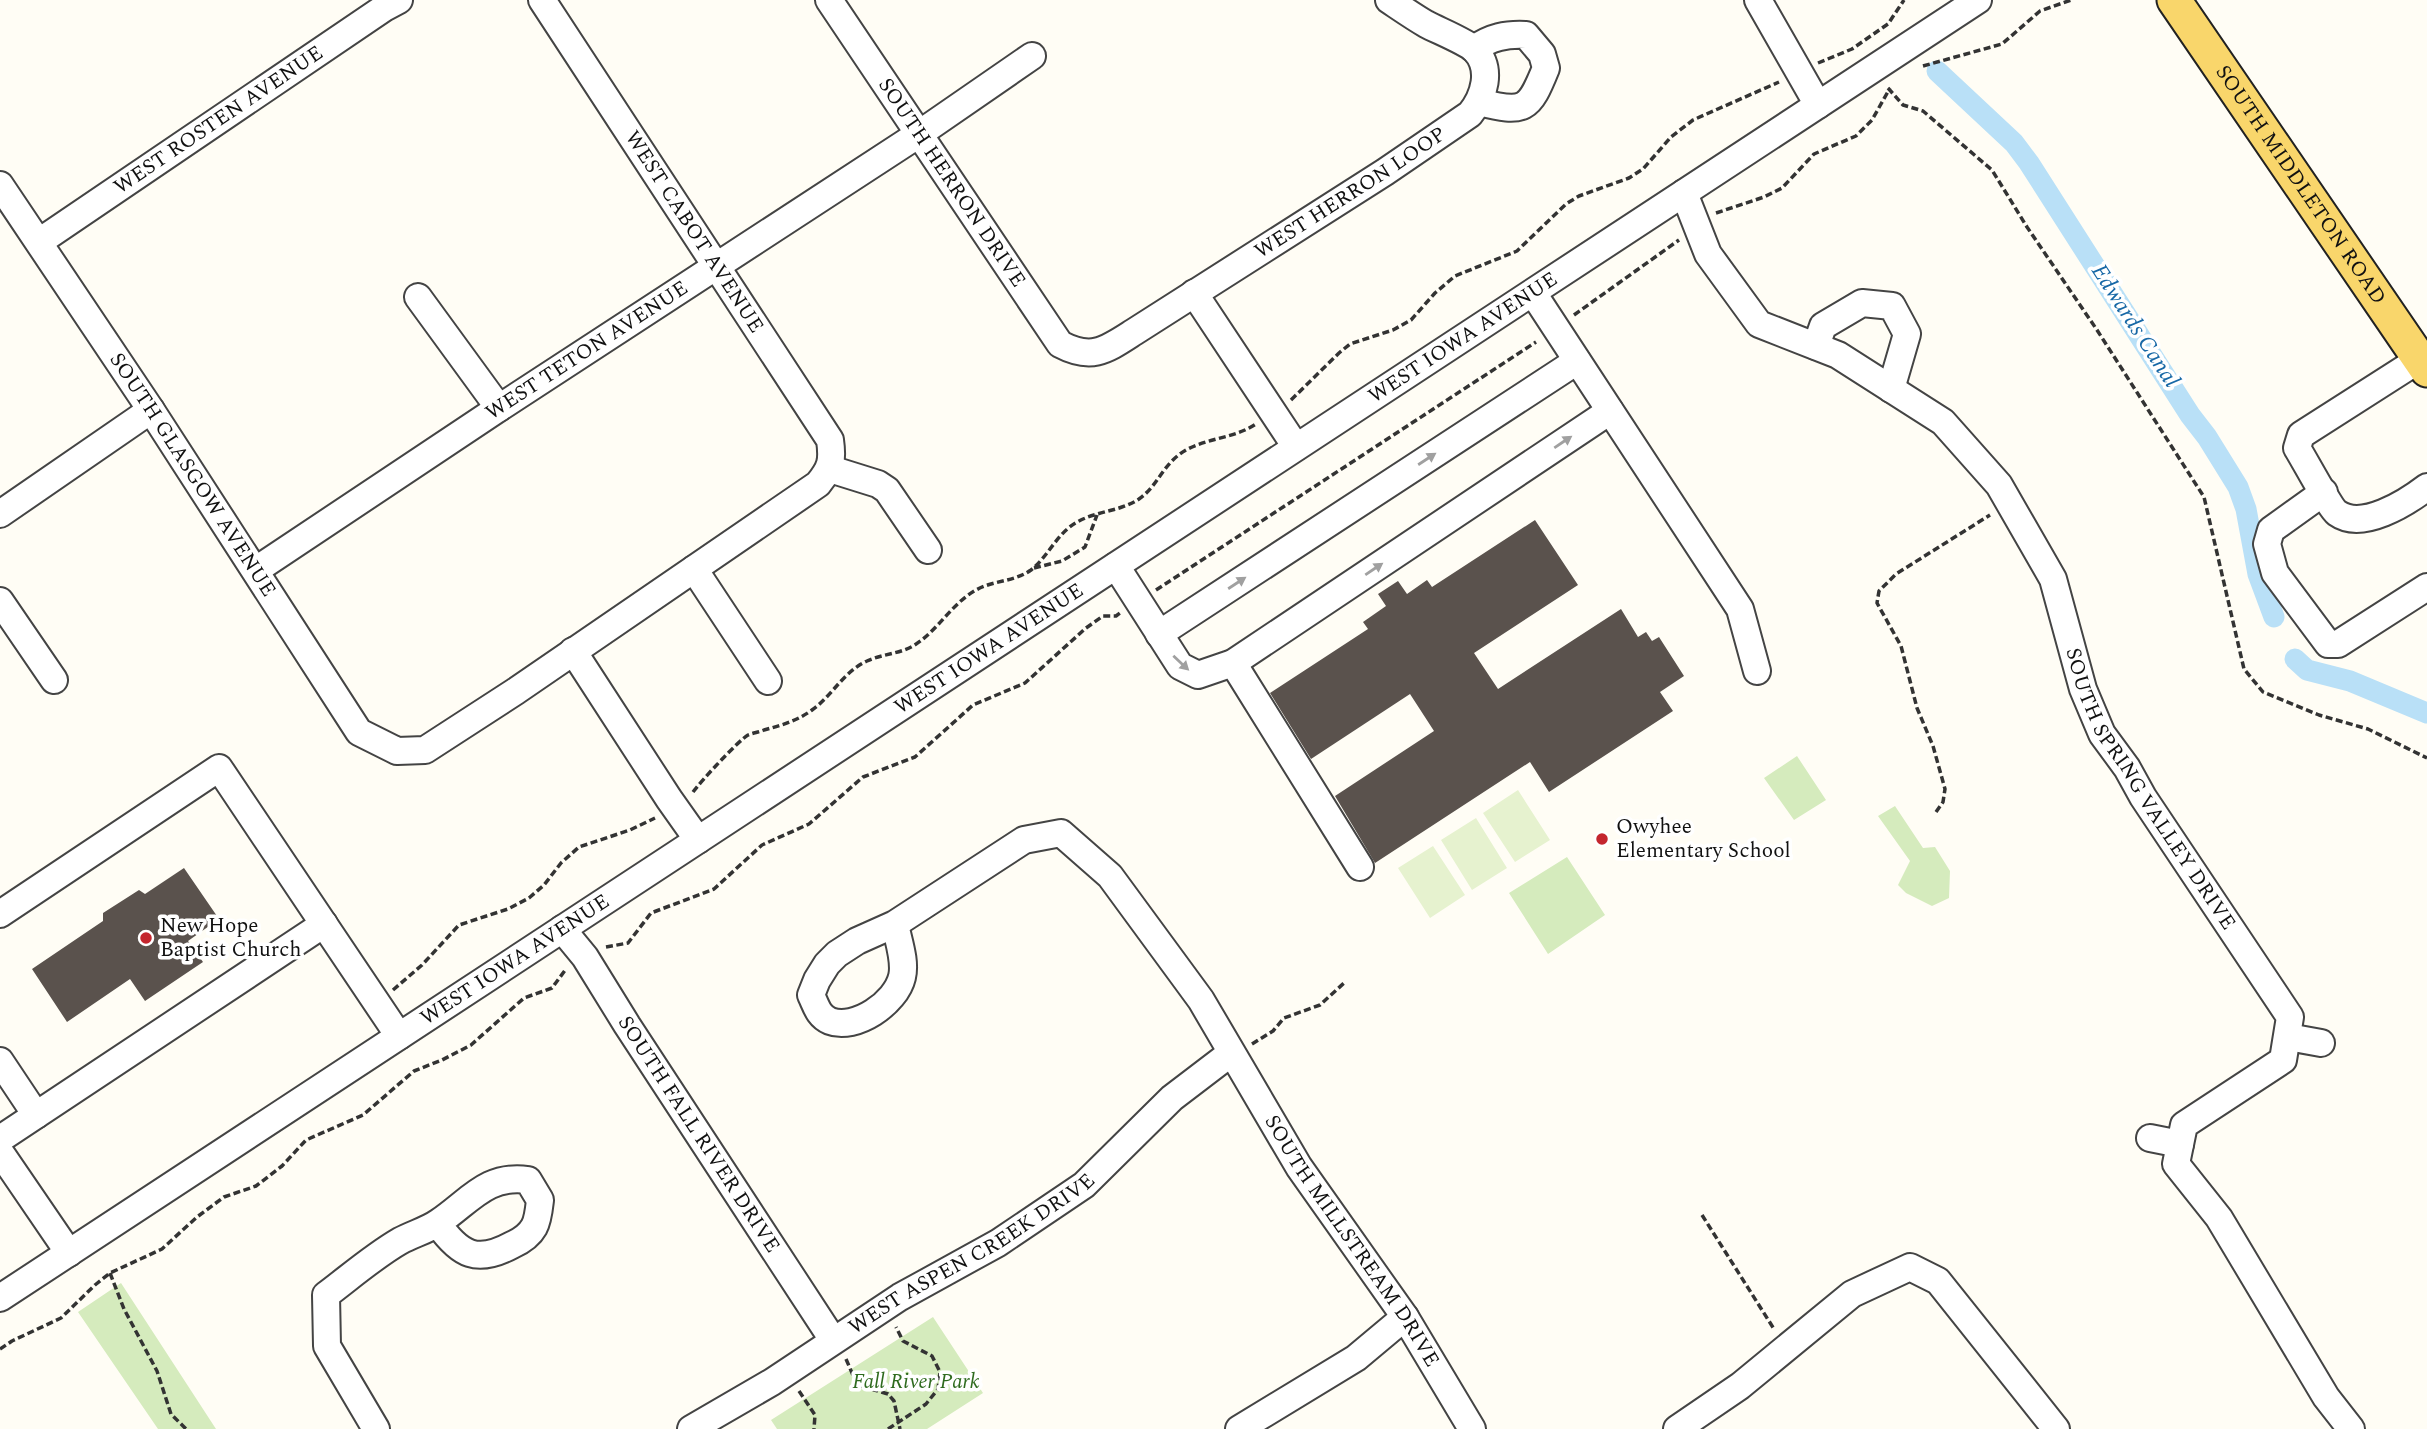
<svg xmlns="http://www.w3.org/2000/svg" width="2427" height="1429" viewBox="0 0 2427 1429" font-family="Spectral,serif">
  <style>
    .green { fill: #d5ebbd }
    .pitch { fill: #e6f2cf }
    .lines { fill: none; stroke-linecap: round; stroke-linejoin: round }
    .canal { stroke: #b9e0f7; stroke-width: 21 }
    .building { fill: #5a524d }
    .minor-casing { stroke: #444; stroke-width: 30 }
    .major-casing { stroke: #222; stroke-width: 37 }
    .path { stroke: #333; stroke-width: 3.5; stroke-dasharray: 7 3.5; stroke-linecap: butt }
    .minor { stroke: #fff; stroke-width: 26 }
    .major { stroke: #f9d66b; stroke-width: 33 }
    .oneway { fill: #a0a0a0 }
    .poi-dot { fill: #c4262e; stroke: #fff; stroke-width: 2.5 }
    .labels { text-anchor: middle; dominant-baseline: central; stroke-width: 7; stroke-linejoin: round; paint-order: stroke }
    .street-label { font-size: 21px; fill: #111; stroke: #fff }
    .poi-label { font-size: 21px; fill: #111; stroke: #fff; text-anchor: start }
    .park-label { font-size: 21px; font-style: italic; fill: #2f6b1f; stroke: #fff }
    .water-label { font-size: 23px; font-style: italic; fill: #1768a6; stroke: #fff }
  </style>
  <rect width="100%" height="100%" fill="#fffdf5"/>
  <!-- green -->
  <path class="green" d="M1797 756 1826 800 1794 820 1764 778Z
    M1895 806 1923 848 1935 847 1950 871 1949 898 1932 906 1906 893 1898 885 1910 861 1878 816Z
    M1567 857 1605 915 1548 954 1509 893Z
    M121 1283 216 1429H158L78 1312Z
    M933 1317 983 1393 927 1429H777L771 1420Z"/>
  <!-- pitch -->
  <path class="pitch" d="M1518 790 1550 840 1515 862 1483 813Z
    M1476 818 1507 868 1472 890 1441 840Z
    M1433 846 1465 895 1430 918 1398 868Z"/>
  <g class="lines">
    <!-- canal -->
    <path class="canal" d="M1937 71 2014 143 2029 163 2190 415 2207 437 2238 487 2246 509 2258 574 2274 617
      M2295 659 2307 670 2350 681 2427 713"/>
  </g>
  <!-- building -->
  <path class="building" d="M1535 520 1578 585 1474 653 1498 689 1621 609 1638 637 1646 632 1652 641 1659 637 1684 676 1660 692 1673 711 1549 792 1530 762 1375 863 1335 796 1434 731 1410 694 1311 759 1270 693 1368 629 1363 622 1386 606 1378 594 1398 581 1407 594 1427 580 1432 587Z
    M184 868 219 919 188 941 203 962 145 1001 130 979 67 1022 32 969 103 921V913L139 890 145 894Z"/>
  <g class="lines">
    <!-- minor casing -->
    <g class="minor-casing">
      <g id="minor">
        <path id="s1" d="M829 0 1060 344C1092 361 1106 350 1134 332L1385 172 1470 114C1484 97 1493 69 1475 50 1467 42 1437 30 1426 24 1414 17 1401 8 1389 0"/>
        <path d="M1758 0 1818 105"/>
        <path d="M1474 49C1491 37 1506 34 1526 35L1542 54 1546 68C1529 110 1525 114 1479 102"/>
        <path id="s2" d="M0 185 151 410 359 732 397 751 425 750 516 691 818 484C831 468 833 461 830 440L542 0"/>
        <path id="s3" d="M1684 193 1708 254 1759 324 1838 355 1943 422 1999 485 2053 579 2083 689 2102 734 2127 768 2143 797 2290 1017 2283 1060 2184 1125 2176 1164 2219 1218 2326 1397 2351 1429"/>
        <path id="s4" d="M39 242 384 8 399 0"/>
        <path d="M1194 293 1296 447"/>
        <path d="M1533 293 1740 609 1757 671"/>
        <path d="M418 297 499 408"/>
        <path d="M1816 346 1823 326 1862 303 1892 306 1907 334 1891 389"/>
        <path d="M2420 359 2301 435 2297 448C2304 459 2330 508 2337 513 2362 531 2406 503 2427 487"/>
        <path d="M830 469 878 484 887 490 928 550"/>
        <path d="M2324 492 2271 530 2267 544 2275 573 2328 644H2338L2427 587"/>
        <path d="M0 514 151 410"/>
        <path d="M1116 566 1180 666 1198 675 1233 663 1610 411"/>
        <path d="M694 569 768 681"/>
        <path id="s5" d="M256 570 499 408 919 134 1032 56"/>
        <path d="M0 601 54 680"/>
        <path d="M1159 634 1577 361"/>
        <path d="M573 651 669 799 698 840"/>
        <path d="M1233 663 1360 867"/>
        <path d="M0 914 219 768 399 1036"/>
        <path id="s6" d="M895 924C898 940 906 961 902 977 896 1003 855 1031 830 1021 818 1016 816 1005 811 995L817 980 827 964 837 954 857 941 895 924 1024 840 1061 833 1110 876 1201 1000 1299 1167 1405 1317 1472 1429"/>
        <path id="s7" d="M562 929 585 957 627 1025 833 1340"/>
        <path d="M2288 1037 2321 1043"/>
        <path d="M0 1061 36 1115"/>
        <path d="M2150 1138 2180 1144"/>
        <path d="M0 1139 324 924"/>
        <path d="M0 1152 69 1253"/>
        <path id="s8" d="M0 1298 1978 0"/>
        <path d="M376 1429 327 1346 326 1295C350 1277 374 1256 400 1241 413 1234 428 1230 439 1222 470 1201 487 1174 528 1180L540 1200C539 1209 538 1220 534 1227 529 1236 521 1241 512 1245 477 1264 460 1255 438 1224"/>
        <path id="s9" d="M691 1429 772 1382 900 1297 998 1243 1084 1185 1172 1098 1231 1053"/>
        <path d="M1239 1429 1356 1358 1405 1317"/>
        <path d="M1677 1429 1740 1386 1852 1294 1910 1267 1938 1281 2056 1429"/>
      </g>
    </g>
    <!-- major casing -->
    <g class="major-casing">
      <g id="major">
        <path id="s10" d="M2174 0 2427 370"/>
      </g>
    </g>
    <!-- path -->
    <path class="path" d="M1818 63 1852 49 1888 24 1904 0
      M1923 66 2002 44 2040 11 2071 0
      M1888 88 1903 105 1923 111 1992 170 2027 227 2097 330 2204 497 2244 669 2263 692 2319 715 2368 729 2427 758
      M1716 213 1764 197 1782 188 1814 154 1856 136 1872 120 1890 88
      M1574 315 1679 240
      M1291 400 1339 353 1350 344 1393 330 1411 320 1435 293 1455 276 1517 251 1566 204 1579 196 1629 178 1643 169 1671 137 1693 120 1779 82
      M1034 568 1062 561 1085 547 1097 515
      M1156 590 1536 342
      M693 792C701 781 738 741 748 735 753 733 759 732 764 730 782 725 797 721 812 710 833 695 843 672 867 661 882 654 899 654 913 646 938 631 951 604 976 590 994 580 1014 582 1031 570 1049 556 1057 532 1079 521 1098 511 1121 511 1139 499 1159 485 1162 464 1186 450 1208 438 1235 438 1256 424
      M1936 812 1943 802 1945 789 1933 746 1917 708 1901 646 1877 603 1879 591 1896 574 1990 515
      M606 947 628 943 651 913 714 889 762 845 809 824 863 777 915 757 973 705 1025 683 1086 628 1103 616H1116L1120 613
      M393 990 422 965 459 925 508 909 529 898 544 885 561 863 579 847 630 830 655 818
      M1252 1044 1273 1031 1284 1018 1320 1005 1344 983
      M1702 1215 1774 1329
      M110 1273 124 1309 157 1371 171 1414 186 1429
      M0 1349 12 1341 61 1318 95 1285 110 1273 162 1249 197 1217 224 1197 256 1186 282 1166 306 1140 363 1115 414 1071 442 1060 471 1045 524 998 552 988 566 969
      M846 1359 855 1380 861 1386 888 1394 894 1401 900 1429
      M799 1391 815 1415 814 1429
      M888 1429 926 1404 938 1389 940 1372 932 1356 903 1341 896 1327"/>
    <!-- minor -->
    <use href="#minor" class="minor"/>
    <!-- major -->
    <use href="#major" class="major"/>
  </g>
  <!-- one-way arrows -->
  <defs><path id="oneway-solid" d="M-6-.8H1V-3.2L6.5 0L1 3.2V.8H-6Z" transform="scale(1.75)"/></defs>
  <g class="oneway">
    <use href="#oneway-solid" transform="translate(1563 442) rotate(-34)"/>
    <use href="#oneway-solid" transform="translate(1427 459) rotate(-33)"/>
    <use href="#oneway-solid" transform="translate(1374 569) rotate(-34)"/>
    <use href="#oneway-solid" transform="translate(1237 583) rotate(-33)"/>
    <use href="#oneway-solid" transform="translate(1181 663) rotate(43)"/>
  </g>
  <!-- markers -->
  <g class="poi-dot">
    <circle cx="1602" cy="839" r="7"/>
    <circle cx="146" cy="938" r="7"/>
  </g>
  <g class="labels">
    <!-- street labels -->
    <g class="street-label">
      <text stroke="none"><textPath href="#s4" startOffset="217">WEST ROSTEN AVENUE</textPath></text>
      <text stroke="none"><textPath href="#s1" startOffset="220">SOUTH HERRON DRIVE</textPath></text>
      <text stroke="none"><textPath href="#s10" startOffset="224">SOUTH MIDDLETON ROAD</textPath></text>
      <text stroke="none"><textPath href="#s1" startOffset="752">WEST HERRON LOOP</textPath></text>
      <text transform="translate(694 232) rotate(57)">WEST CABOT AVENUE</text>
      <text stroke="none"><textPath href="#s8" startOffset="1750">WEST IOWA AVENUE</textPath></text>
      <text stroke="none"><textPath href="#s5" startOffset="397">WEST TETON AVENUE</textPath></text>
      <text stroke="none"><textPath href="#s2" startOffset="348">SOUTH GLASGOW AVENUE</textPath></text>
      <text stroke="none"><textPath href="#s8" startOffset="1183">WEST IOWA AVENUE</textPath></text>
      <text stroke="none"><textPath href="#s3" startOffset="788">SOUTH SPRING VALLEY DRIVE</textPath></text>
      <text stroke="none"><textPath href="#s8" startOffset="616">WEST IOWA AVENUE</textPath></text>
      <text stroke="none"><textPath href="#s7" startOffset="247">SOUTH FALL RIVER DRIVE</textPath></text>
      <text stroke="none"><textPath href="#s6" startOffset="989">SOUTH MILLSTREAM DRIVE</textPath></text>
      <text stroke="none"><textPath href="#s9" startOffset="331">WEST ASPEN CREEK DRIVE</textPath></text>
    </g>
    <!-- poi labels -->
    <g class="poi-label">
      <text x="1616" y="827">Owyhee<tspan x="1616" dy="24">Elementary School</tspan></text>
      <text x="160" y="926">New Hope<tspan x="160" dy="24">Baptist Church</tspan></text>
    </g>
    <!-- park labels -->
    <g class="park-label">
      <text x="916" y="1382">Fall River Park</text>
    </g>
    <!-- water labels -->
    <g class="water-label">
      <text transform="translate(2135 326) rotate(57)">Edwards Canal</text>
    </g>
  </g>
</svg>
